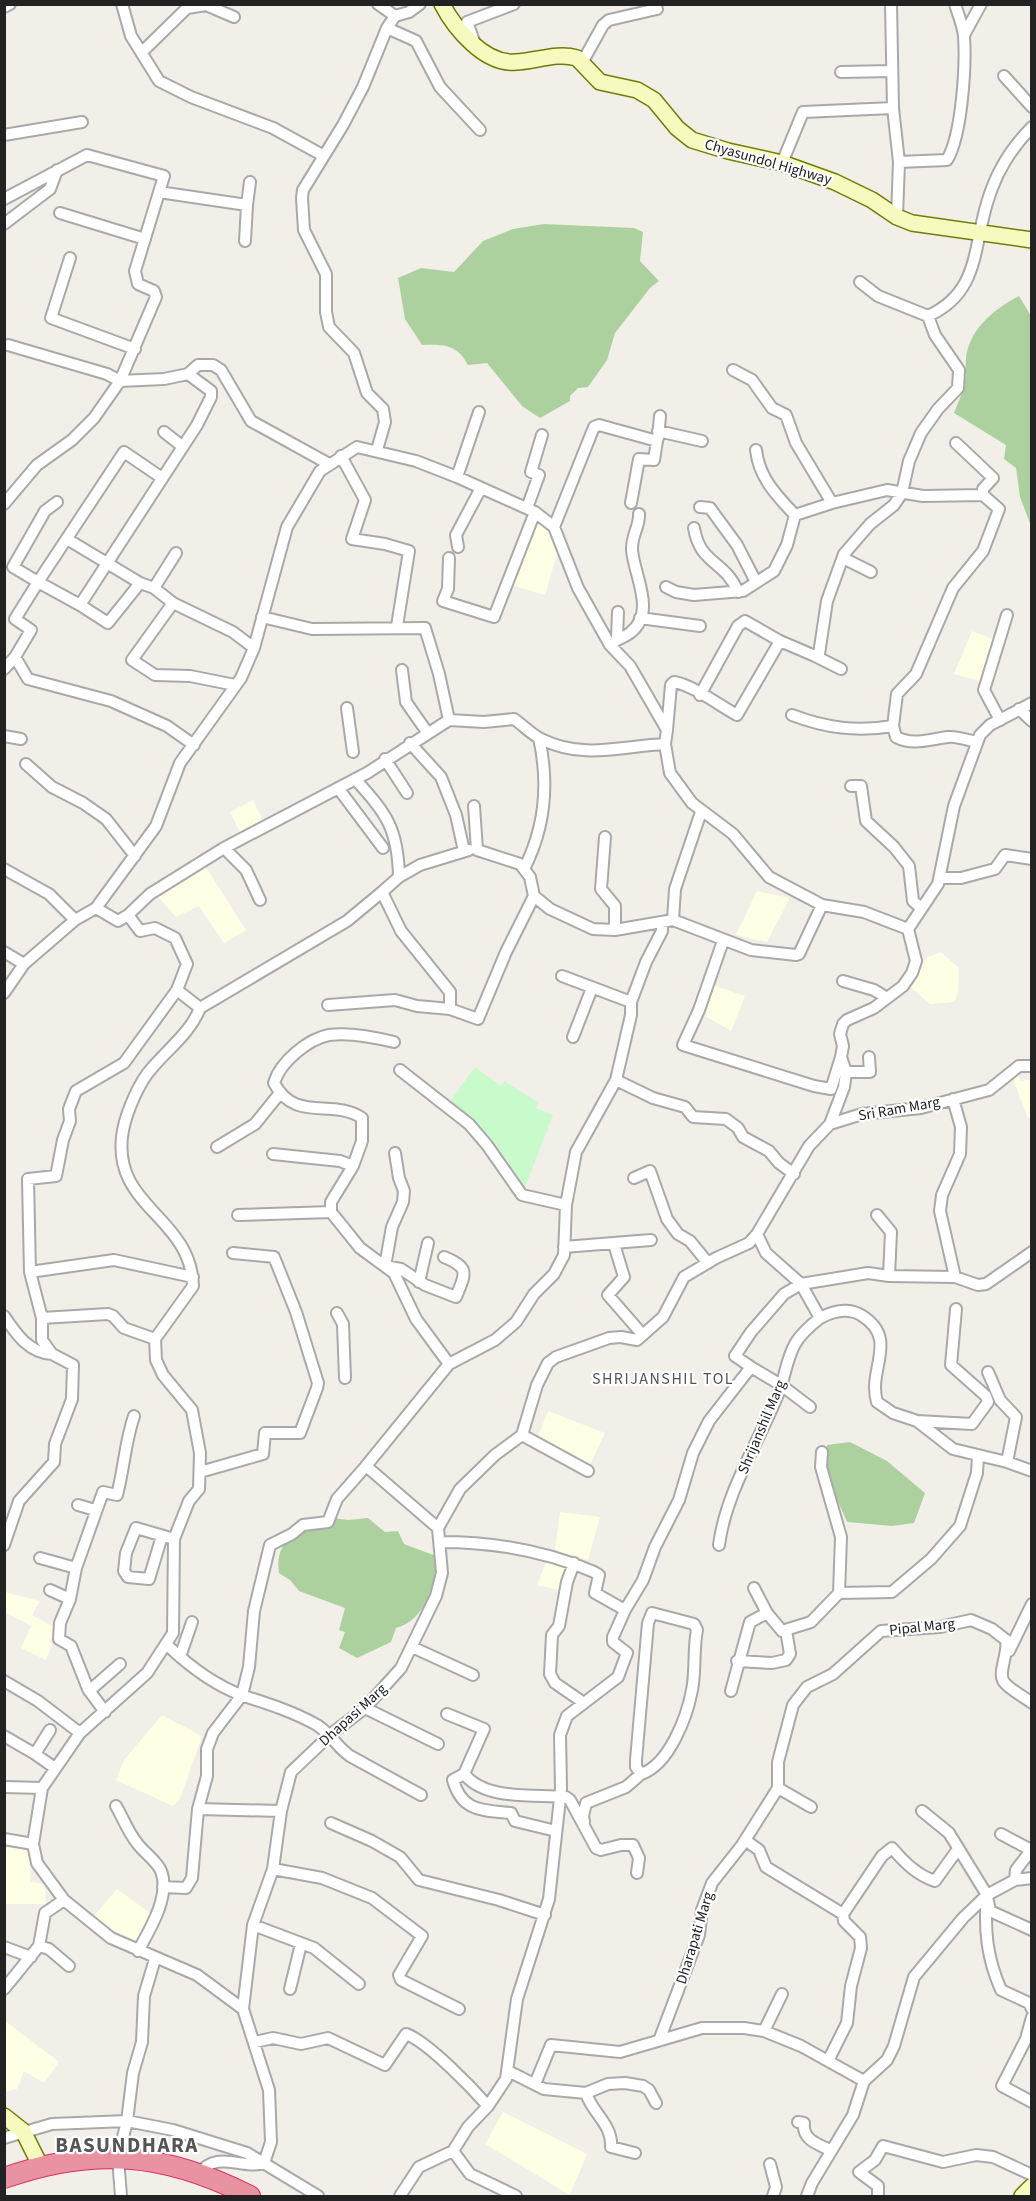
<svg xmlns="http://www.w3.org/2000/svg" width="1036" height="2201" viewBox="0 0 1036 2201" font-family="'Source Sans 3',sans-serif">
  <style>
    .education { fill: #ffffe5 }
    .forest { fill: #add19e }
    .park { fill: #c8facc }
    .lines { fill: none; stroke-linecap: round; stroke-linejoin: round }
    .street-casing { stroke: #a9a9a9; stroke-width: 14 }
    .secondary-casing { stroke: #707d05; stroke-width: 18 }
    .highway-casing { stroke: #dc2a67; stroke-width: 22 }
    .street { stroke: #fff; stroke-width: 10 }
    .secondary { stroke: #f7fabf; stroke-width: 15 }
    .highway { stroke: #e892a2; stroke-width: 20 }
    .labels { text-anchor: middle; dominant-baseline: central; stroke-width: 4.5; stroke-linejoin: round; paint-order: stroke }
    .street-label { font-size: 15px; fill: #222; stroke: #fff }
    .neighbourhood-label { font-size: 16px; letter-spacing: 1.5px; fill: #555; stroke: #fff }
    .district-label { font-size: 21px; font-weight: bold; letter-spacing: 1.5px; fill: #555; stroke: #fff }
  </style>
  <rect width="100%" height="100%" fill="#f2efe9"/>
  <!-- education -->
  <path class="education" d="M535 515 548 525 558 550 545 595 508 584Z
    M972 631 995 640 983 682 954 674Z
    M253 800 264 823 241 834 230 812Z
    M204 864 246 930 224 943 199 906 176 917 155 893Z
    M757 891 790 898 767 942 736 935Z
    M941 952 959 968 958 993 954 1002 930 1004 906 983 928 957Z
    M709 984 745 996 731 1031 700 1013Z
    M1017 1072 1021 1081 1031 1079V1117L1028 1118 1011 1074Z
    M548 1411 605 1433 590 1465 537 1439Z
    M560 1512 600 1517 588 1560 555 1550Z
    M547 1560 569 1565 558 1590 537 1585Z
    M5 1592 40 1601 32 1615 57 1629 50 1641 52 1645 46 1660 21 1648 31 1626 5 1612Z
    M162 1715 202 1736 180 1799 173 1806 116 1780 124 1760Z
    M5 1845 31 1848 30 1882 45 1884 46 1904H5Z
    M117 1889 154 1916 135 1941 113 1932 94 1916Z
    M4 2020 59 2062 44 2083 24 2071 17 2089 5 2092Z
    M503 2112 587 2154 570 2195 485 2144Z"/>
  <!-- forest -->
  <path class="forest" d="M544 224 634 228 643 232 640 261 659 281 650 288 615 333 607 360 588 387 578 388 570 396V401L540 418 522 406 487 363 468 365C457 344 444 344 422 345L405 319 398 278 421 268 454 272 483 241 513 229Z
    M1019 296 1031 316V526L1020 497 1016 468 1004 459 1006 445 954 413C958 403 963 392 965 382 967 371 964 359 968 348 976 323 997 308 1019 296Z
    M850 1442 887 1461 925 1493 914 1523 892 1526 847 1522C836 1496 824 1474 827 1445Z
    M326 1517 348 1520 368 1518 385 1532 398 1531 404 1544 436 1556C436 1583 426 1620 396 1628L391 1642 357 1658 339 1648 345 1632 339 1630 345 1608 299 1591 290 1580 279 1573C274 1543 298 1523 326 1517Z"/>
  <!-- park -->
  <path class="park" d="M475 1067 501 1086 504 1081 538 1102 536 1108 553 1115 525 1187 492 1139 451 1100Z"/>
  <g class="lines">
    <!-- street casing -->
    <g class="street-casing">
      <path id="street" d="M122 4 131 36 159 81 191 97 273 128 324 156
        M378 4 395 16
        M891 4 893 108 899 162 897 217
        M4 7 10 4
        M387 28 416 41 440 87 480 130
        M964 35 981 4
        M475 44 467 22 514 4
        M142 52 187 8 206 5 234 17
        M583 61 603 25 609 20 657 9
        M841 72 892 71
        M1004 76 1032 107
        M4 135 82 122
        M899 162 947 160C962 135 966 66 964 36 963 26 958 14 955 4
        M782 163 803 112 893 108
        M159 192 247 205 245 241
        M4 199 87 155 164 176 135 271 138 284 154 291 156 297 120 381 94 418 72 440 37 465 4 504
        M247 205 250 182
        M60 213 145 239
        M4 224 50 189 57 170
        M70 258 51 318 135 349
        M860 282 878 296 928 316
        M8 345 107 374 120 381 164 379 188 374 198 365H213L221 370 251 421 329 464
        M733 370 752 380 772 408 786 415 796 443 832 503 887 490 923 496 983 495 999 509 983 551 953 588 916 674 897 694 893 726 896 737C913 746 930 739 948 737 956 736 968 740 976 742
        M658 431 702 441
        M164 432 182 446
        M658 438 660 416
        M956 443 993 478 983 489V495
        M377 450 385 422 383 409 367 393 354 353 329 327 326 312V274L304 230 302 198 303 190 343 125 363 87 387 28 395 16 409 12 420 4
        M756 450C759 478 777 496 795 515
        M341 456 365 500 352 539 385 544 409 551 397 626
        M457 477 479 412
        M162 478 124 452 38 582 80 605 197 425 211 397V391L188 374
        M57 502 45 511 13 567 38 582 15 619 31 630 15 657 28 679 111 701 167 726 194 745
        M700 507 710 508 737 545 756 582
        M527 508 539 475 531 472 542 435
        M554 527 594 427 599 425 657 441 654 460 639 459 631 503
        M694 528C700 565 725 560 738 592
        M67 539 140 583 154 588 173 603 233 632 254 648
        M458 547 456 535 481 488
        M449 558 448 589 443 601 494 617 535 512
        M843 558 871 572
        M666 587 676 592 694 595 743 591 774 571 787 545 795 515 832 503
        M154 588 176 553
        M173 603 132 660 155 675 190 676 235 685
        M80 605 108 623 140 583
        M262 617 312 629 425 628 439 674 449 720
        M640 618 700 626
        M617 638 618 612
        M780 641 815 656 819 654 827 601 844 554 870 524 894 505 902 493 909 461 921 433 938 409 958 388 959 370 935 335 928 316C979 293 973 249 987 203 995 175 1011 148 1032 127
        M610 645C616 639 623 638 630 633 657 612 634 576 632 550 631 537 640 525 639 514
        M815 656 841 669
        M4 669 15 657
        M402 670 406 702 427 732
        M347 708 353 752
        M1019 709 1032 721
        M792 715C826 728 857 732 893 726
        M1000 720 984 690 1007 615
        M667 730 671 685 674 682C693 685 720 706 737 715L780 641 745 621 738 626 700 695
        M4 736 21 739
        M410 743 441 777 456 815 464 851
        M385 759 407 793
        M26 764 52 787 83 803 106 819 135 856
        M851 786H861L866 821 894 847 909 866 913 901 921 908
        M338 788 383 848
        M474 806 477 850 520 864 530 877 534 896 550 909 593 929 615 930 673 920 675 889 701 812
        M605 837 601 889 615 906V930
        M224 848 246 870 260 900
        M4 869 49 894 75 920
        M524 869C545 828 549 783 539 738
        M399 877 420 865 469 850
        M940 878H961L995 869 1005 855 1032 859
        M96 908 118 921 128 915 150 894 224 848 367 773 449 720 484 722 514 719C523 725 531 734 541 739 583 760 621 746 665 744
        M673 920 751 950 796 955 799 954 822 905
        M908 929 938 884 954 806 980 735 990 725 1032 703
        M723 941 699 1010 683 1045 814 1086 831 1089 841 1057
        M4 952 24 964
        M562 976 631 1002
        M843 981 874 990 887 998
        M177 990 200 1008C191 1032 168 1049 152 1068 139 1082 127 1111 123 1130 109 1207 191 1215 193 1286L155 1339 156 1360 163 1375 192 1410 200 1453 199 1489 189 1501 174 1539 173 1633 147 1673 80 1733 42 1788 33 1844 37 1863 64 1900 111 1938 197 1975 243 2009
        M4 993 24 964 75 920 96 908 156 826 180 763 241 678 254 648 287 527 320 471 357 447 416 461 457 477 535 512 554 527 578 588 610 645 630 666 667 730 665 744 670 773 692 803 733 834 769 877 822 905 864 912 908 929 916 961 912 973 903 986 874 1008 847 1020 843 1024 840 1034 843 1046 841 1057 846 1072 844 1087 830 1124 809 1146 757 1234 749 1243 716 1258 684 1277 663 1317 637 1340 621 1337 609 1338 556 1357 548 1363 537 1385 522 1435 495 1455 460 1489 438 1528 442 1573 436 1596 401 1668 365 1708 331 1734 291 1772 281 1811 273 1869 253 1925 243 2009 269 2090 271 2142 264 2163C241 2170 217 2149 199 2174
        M328 1005 395 1000 417 1006 450 1009V992L401 931 382 892 399 877C398 829 387 814 355 779
        M200 1008 347 921 382 892
        M450 1009 478 1019 506 952 534 896
        M573 1037 592 988
        M400 1070 469 1124 487 1145 522 1195 566 1205
        M846 1072H870L869 1057
        M616 1080 653 1098 685 1107 693 1117 726 1119 738 1128 743 1137 769 1151 779 1163 794 1174
        M953 1099 961 1127 960 1154 942 1195 940 1211 955 1277
        M830 1124 862 1114 921 1108 989 1090 1019 1066H1032
        M217 1147 255 1124 280 1093
        M395 1153 399 1178 404 1191 403 1202 392 1227 385 1266 401 1269 425 1285 456 1297C465 1274 471 1268 444 1257
        M273 1154 340 1161 353 1166 331 1202V1212L360 1248 394 1273 416 1319 449 1364 366 1466 438 1528
        M353 1166 362 1141V1118C332 1098 295 1123 274 1083 280 1062 308 1039 329 1035 349 1032 374 1037 394 1042
        M634 1178 650 1171 667 1219 678 1234 690 1241 708 1263
        M238 1215 331 1212
        M877 1215 891 1232 889 1276
        M757 1234 766 1253 801 1284 820 1318C833 1311 847 1307 861 1315 900 1339 867 1369 877 1402L893 1413 917 1421 953 1449 1007 1462 1032 1471
        M614 1244 624 1277 608 1295 642 1334
        M564 1247 651 1240
        M30 1272 114 1260 193 1277
        M419 1282 428 1243
        M337 1313 343 1324 345 1378
        M4 1316C16 1334 29 1353 52 1354
        M42 1318 108 1314 113 1316 124 1328 155 1339
        M449 1364 495 1340 516 1322 534 1294 554 1274 564 1255 566 1205 576 1152 616 1080 631 1015V1002L646 962 662 931V923
        M751 1367 781 1385 810 1407
        M988 1372 1000 1400 1016 1417 1007 1462
        M917 1421 972 1424 988 1402 986 1396 951 1365 956 1309
        M522 1435 588 1471
        M822 1452 821 1467 841 1537 839 1593
        M200 1472 263 1454 265 1433H300L317 1388 318 1383 296 1312 274 1257 233 1253
        M78 1505 95 1510
        M162 1536 149 1579 128 1577 124 1571 126 1553 136 1528 174 1539
        M4 1545 19 1501 54 1462 55 1444 72 1399 73 1365 52 1354 42 1340V1318L30 1272 28 1179 56 1176 63 1140 70 1121 69 1109 76 1091 124 1063 177 990 187 964 175 938 155 928 140 931 128 915
        M719 1545C726 1491 759 1442 779 1392 785 1376 787 1358 795 1344 801 1333 811 1325 820 1318
        M40 1558 76 1568 70 1599
        M574 1563 567 1582 559 1626 552 1635 550 1674 555 1683 584 1703
        M76 1568 103 1492 117 1495C124 1469 125 1442 134 1416
        M754 1588 767 1613
        M50 1590 70 1599 60 1623 59 1639 71 1646 88 1689 105 1712
        M625 1610 643 1580 655 1547 679 1500 693 1453 709 1421 751 1367 735 1356 751 1332 784 1294 801 1284 868 1273 889 1276 955 1277 978 1285 986 1284 1032 1252
        M652 1613 694 1624 697 1630C693 1650 696 1670 692 1690 687 1717 669 1765 641 1774L636 1767V1760L648 1623Z
        M167 1645C188 1665 216 1686 244 1696 269 1704 294 1712 317 1725 331 1734 337 1747 350 1756L421 1795
        M412 1647 473 1675
        M1009 1651 1032 1604
        M180 1657 192 1622
        M737 1661 772 1663 786 1660 790 1654 786 1630
        M4 1681 38 1701 80 1733
        M89 1691 120 1664
        M731 1691 750 1622 767 1613 782 1631 811 1622 839 1593 892 1592 931 1559 960 1526 977 1473 978 1456
        M365 1708 438 1744
        M447 1714 484 1729 464 1774C486 1801 534 1794 566 1797L570 1800 596 1848 601 1850 621 1845H633L639 1858 637 1873
        M4 1736 35 1754 50 1730
        M35 1754 55 1768
        M464 1774 453 1780C462 1812 482 1810 511 1813L515 1821 556 1831
        M4 1787 42 1788
        M778 1788 811 1807
        M116 1806C123 1818 128 1832 137 1843 143 1852 157 1861 161 1871 171 1896 149 1931 138 1951
        M198 1809 281 1811
        M584 1822 583 1816 586 1803 626 1787 641 1774
        M331 1823 372 1841 400 1857 419 1880 499 1900 545 1915
        M1001 1834 1031 1850
        M4 1839 33 1844
        M745 1840 759 1850 766 1867 843 1914 882 1856 892 1848C905 1863 917 1875 935 1881L958 1849
        M273 1869 322 1878 372 1898 422 1936 399 1975 401 1980 459 2009
        M1015 1880 1016 1870 1032 1849
        M163 1887 186 1888 192 1878 198 1809 207 1776V1749L213 1733 242 1695 249 1667 254 1611 270 1545 292 1534 303 1525 328 1522 337 1499 366 1466
        M987 1895C984 1930 987 1958 1001 1990L1029 2003 1032 2009
        M987 1895 1015 1880 1032 1878
        M988 1901 990 1911 1032 1930
        M253 1925 314 1948 359 1984
        M39 1946 49 1949 69 1966
        M4 1947 31 1957
        M4 1989 39 1946 45 1913 64 1900
        M290 1989 301 1944
        M1032 2017 1026 2039 1002 2086 1032 2102
        M764 2031 782 1994
        M660 2038 699 1935 702 1910 712 1883 742 1845 778 1788V1762L793 1705 807 1687 833 1674 881 1631 940 1627 971 1620 992 1629 1006 1640C1009 1653 997 1673 1004 1682 1010 1690 1023 1696 1032 1703
        M255 2042 273 2038 301 2044 328 2038 385 2065 406 2034C427 2041 472 2088 488 2106
        M828 2061 847 2023 851 1986 861 1948 860 1937 844 1921 843 1914
        M508 2071 544 2089 586 2093 608 2084 625 2083 643 2086 649 2090 656 2103
        M535 2084 551 2045 620 2052 702 2028H744L764 2031 801 2046 864 2081
        M586 2093C592 2113 613 2125 611 2147L635 2153
        M798 2122 804 2123C802 2140 818 2144 830 2150
        M4 2138 52 2124 127 2121 173 2130 247 2153 318 2196
        M453 2151 470 2174 516 2196
        M770 2164 776 2187 773 2196
        M121 2196 118 2158 127 2121 133 2073 142 2042 144 1996 155 1959
        M400 2196 419 2167 453 2151 468 2127 488 2106 506 2079 517 1999 549 1899 561 1789 560 1735 567 1716 618 1677 627 1653 613 1642V1637L625 1610 595 1593 599 1575 594 1572C546 1551 492 1542 440 1542
        M807 2196 812 2183 853 2115 864 2081 887 2060 894 2046 914 1977 963 1918 987 1895 949 1833 922 1811
        M878 2196V2186L859 2172 875 2160 883 2146 943 2162 976 2155 993 2157 1032 2175"/>
    </g>
    <!-- secondary casing -->
    <g class="secondary-casing">
      <path id="secondary" d="M442 4C455 29 485 65 516 62 536 61 558 52 577 58L600 82 637 90 654 100 677 128 692 140 728 151 782 163 835 182 872 200 897 217 912 223 1032 240
        M4 2116 23 2131 41 2167
        M1022 2196 1032 2186"/>
    </g>
    <!-- highway casing -->
    <g class="highway-casing">
      <path id="highway" d="M4 2178C94 2146 166 2153 250 2196"/>
    </g>
    <!-- street -->
    <use href="#street" class="street"/>
    <!-- secondary -->
    <use href="#secondary" class="secondary"/>
    <!-- highway -->
    <use href="#highway" class="highway"/>
  </g>
  <g class="labels">
    <!-- street labels -->
    <g class="street-label">
      <text transform="translate(768 162) rotate(16)">Chyasundol Highway</text>
      <text transform="translate(899 1109) rotate(-10)">Sri Ram Marg</text>
      <text transform="translate(762 1427) rotate(-67)">Shrijanshil Marg</text>
      <text transform="translate(922 1627) rotate(-6)">Pipal Marg</text>
      <text transform="translate(353 1715) rotate(-42)">Dhapasi Marg</text>
      <text transform="translate(695 1938) rotate(-73)">Dharapati Marg</text>
    </g>
    <!-- neighbourhood labels -->
    <g class="neighbourhood-label">
      <text x="663" y="1379">SHRIJANSHIL TOL</text>
    </g>
    <!-- district labels -->
    <g class="district-label">
      <text x="127" y="2145">BASUNDHARA</text>
    </g>
  </g>
  <!-- border -->
  <rect width="1036" height="2201" fill="none" stroke="#222222" stroke-width="12"/>
</svg>
